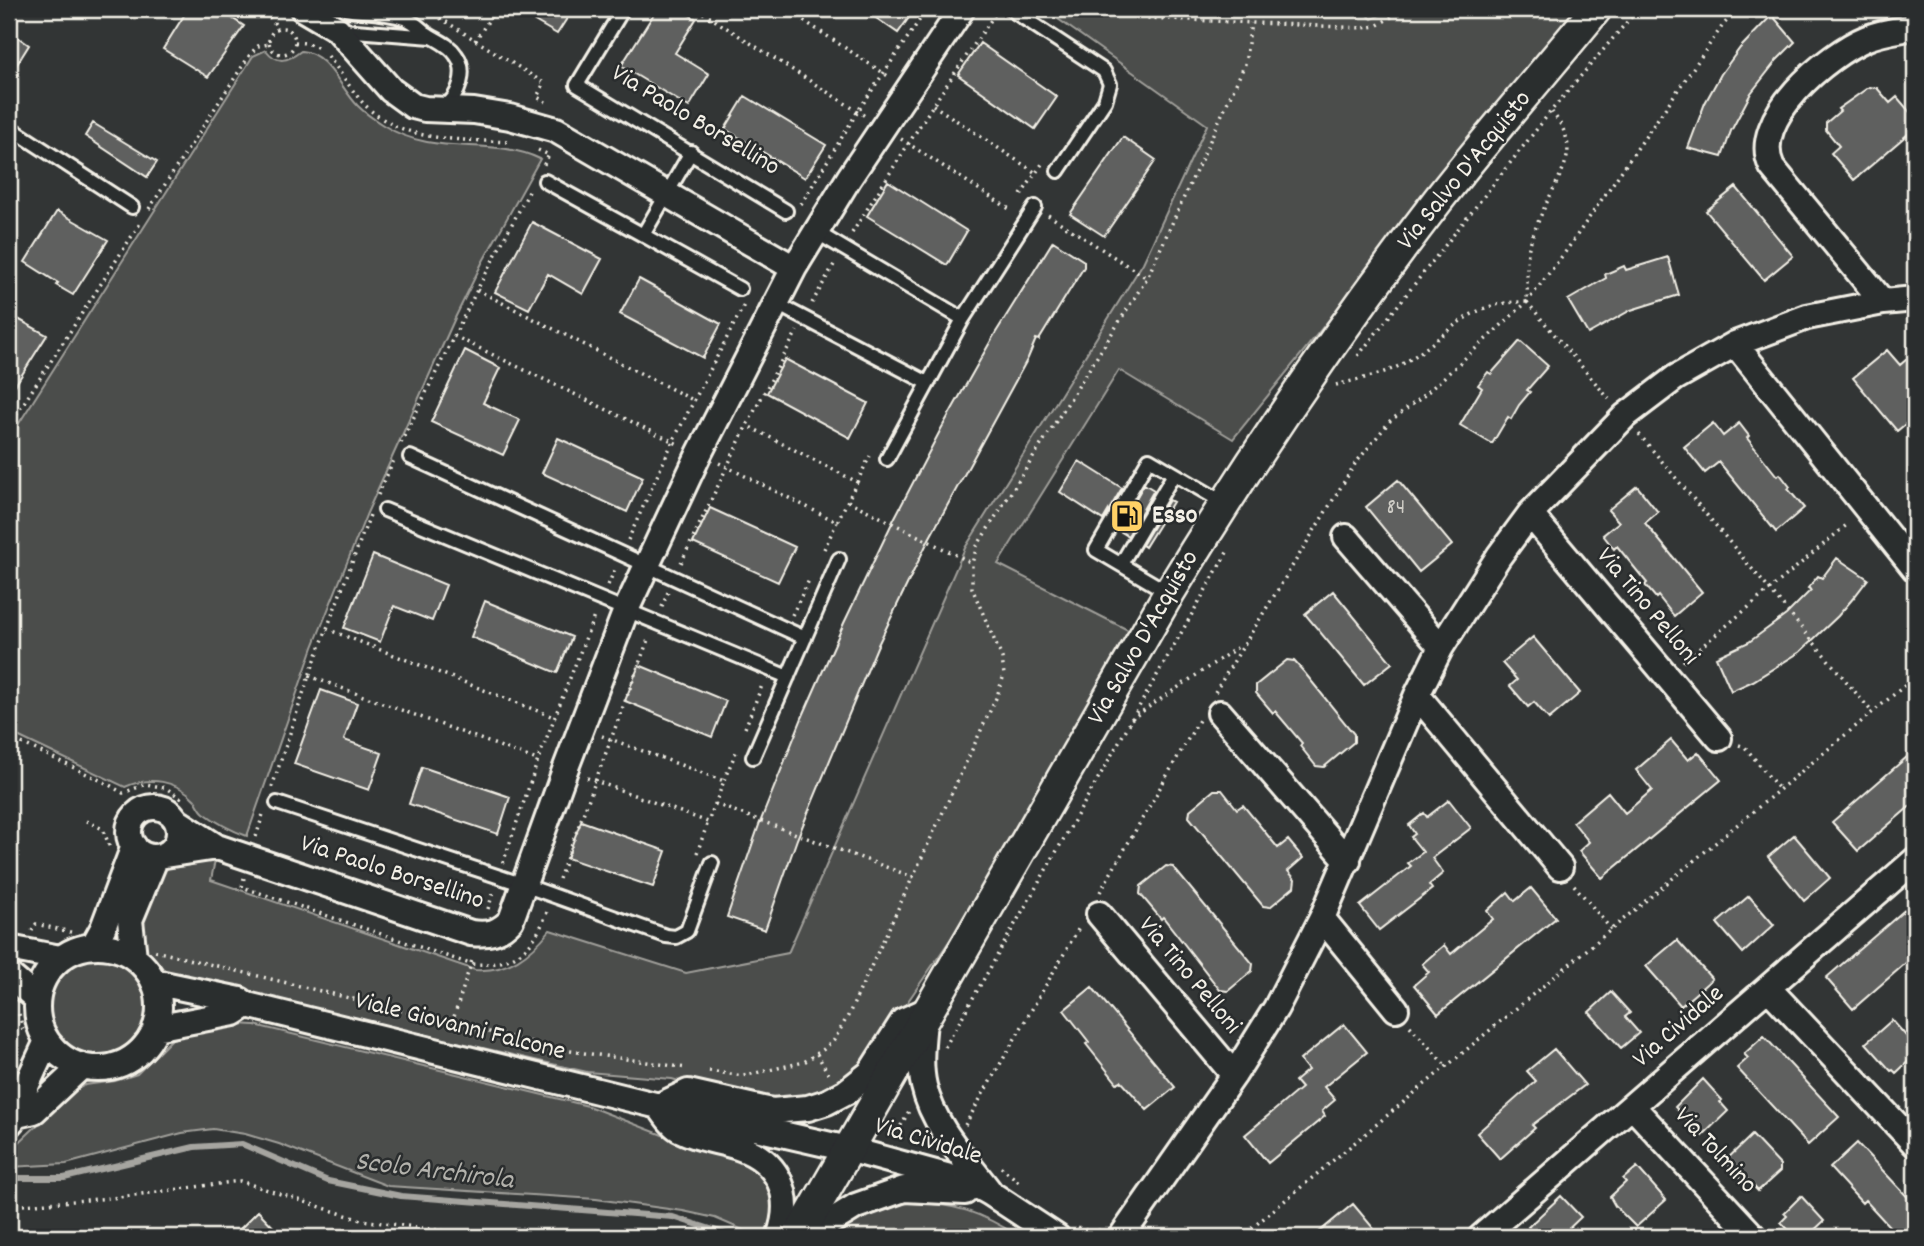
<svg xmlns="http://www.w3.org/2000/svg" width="1924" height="1246" viewBox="0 0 1924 1246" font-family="Dekko,sans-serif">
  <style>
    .green { fill: #4b4d4c; stroke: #a09f9a; stroke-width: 2 }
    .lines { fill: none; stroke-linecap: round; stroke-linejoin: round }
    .stream { stroke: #a6a5a0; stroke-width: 6 }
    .building { fill: #5f605f; stroke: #f4f1e8; stroke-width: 2 }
    .service-casing { stroke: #f4f1e8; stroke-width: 18 }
    .minor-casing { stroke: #f4f1e8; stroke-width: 30 }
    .tertiary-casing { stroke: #f4f1e8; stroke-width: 35 }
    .path { stroke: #f4f1e8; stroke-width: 3.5; stroke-dasharray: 2 5; stroke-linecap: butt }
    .service { stroke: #2a2d2e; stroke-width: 12 }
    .minor { stroke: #2a2d2e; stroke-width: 24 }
    .tertiary { stroke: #2a2d2e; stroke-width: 30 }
    .labels { text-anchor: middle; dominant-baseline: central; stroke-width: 5; stroke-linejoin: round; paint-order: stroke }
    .number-label { font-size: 23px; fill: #cfcdc6 }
    .street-label { font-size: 26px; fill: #f4f1e8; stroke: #2a2d2e }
    .poi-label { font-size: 26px; font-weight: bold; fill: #f4f1e8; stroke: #2a2d2e; text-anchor: start }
    .water-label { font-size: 28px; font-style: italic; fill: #b3b2ac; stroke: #2a2d2e }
  </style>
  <rect width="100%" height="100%" fill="#323535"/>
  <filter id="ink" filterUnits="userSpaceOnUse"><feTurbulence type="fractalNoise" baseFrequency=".0143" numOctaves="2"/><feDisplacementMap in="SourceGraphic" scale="14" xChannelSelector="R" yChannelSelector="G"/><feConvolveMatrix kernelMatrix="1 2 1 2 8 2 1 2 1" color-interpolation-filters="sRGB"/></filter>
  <g filter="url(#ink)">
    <!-- green -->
    <path class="green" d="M1044 9H1360L1372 19 1392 9H1579L1233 439 1119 370 998 564 1130 631 972 908 904 1007 880 1047 842 1084 792 1103 703 1088 672 1079 587 1072 175 977C139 954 133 934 152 896 156 887 160 873 168 868 182 859 199 859 215 860L211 880 475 970C508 972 530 955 550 930L686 973 788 953 965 548 1143 263 1207 125Z
      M266 50C277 64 287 62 301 51 327 52 341 89 358 106 365 113 375 120 383 125 437 159 489 135 540 159L482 263 455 318 367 513 313 647 247 836C233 831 216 822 204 813 200 810 198 804 195 800 177 780 149 776 125 787L9 732V439L253 56Z
      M47 1008a50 50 0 1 1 100 0a50 50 0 1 1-100 0Z
      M238 1024 255 1025 588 1106 665 1136 721 1149 742 1157 768 1184 772 1200V1215L768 1237H759L715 1218 683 1211 596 1199 388 1186 279 1144 245 1134 213 1129 182 1133 66 1164 9 1167V1152L73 1091 85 1085 115 1081 137 1074 175 1036Z
      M908 1203C953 1202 982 1213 1020 1237H833C843 1219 888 1207 908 1203Z"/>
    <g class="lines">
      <!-- stream -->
      <path class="stream" d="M9 1178H64L194 1147 242 1144 328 1181 401 1196 673 1217 736 1237"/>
    </g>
    <!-- building -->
    <path class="building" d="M188 9H211L222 16 224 13 244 26 208 77 163 49Z
      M514 9H573L557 34Z
      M657 9H679L696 19 675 53 709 74 689 107 621 66Z
      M863 9H915L898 33Z
      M1772 15 1795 42 1777 60 1751 93 1731 131 1722 157 1688 148 1705 103 1721 74 1740 48Z
      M9 31 29 45 9 77Z
      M980 43 1057 97 1035 129 958 75Z
      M1869 87 1877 88 1890 103 1897 97 1915 118V128L1854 180 1831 153 1839 146 1826 130V123L1840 111 1838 109Z
      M745 96 826 145 805 178 725 129Z
      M93 123 157 162 147 177 85 136Z
      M1123 137 1156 160 1104 236 1070 214Z
      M888 181 967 231 947 265 867 216Z
      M1736 187 1793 256 1764 280 1706 211Z
      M57 211 108 240 73 295 56 285 58 283 25 262Z
      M532 222 602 259 583 294 548 274 529 309 495 292Z
      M1053 241 1084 261V267L1039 340 1036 339 1028 358 929 539 877 647 797 839 765 930 727 917 759 825 802 718 844 623 893 521 941 429 993 337Z
      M1668 257 1679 295 1631 310 1588 334 1568 300 1606 278 1605 274 1608 273 1624 266 1626 270Z
      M639 279 721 324 703 358 620 314Z
      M9 314 47 335 9 395Z
      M1520 341 1548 366 1527 390 1530 392 1519 405 1511 419 1508 417 1492 444 1460 425 1482 388 1478 385 1488 372 1491 374Z
      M465 350 500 368 483 403 520 420 503 455 431 422Z
      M1887 350 1900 365 1915 352V416L1897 431 1853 378Z
      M785 359 868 403 850 438 767 393Z
      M1713 423 1723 436 1739 423 1749 436 1747 438 1777 476 1780 474 1790 487 1788 489 1804 508 1776 532 1719 462 1705 473 1684 447Z
      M558 438 643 477 627 512 542 473Z
      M1079 461 1122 488 1103 520 1060 492Z
      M1398 480 1452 545 1419 572 1366 507Z
      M1144 484 1154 490 1128 536 1118 530Z
      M1637 486 1658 512 1645 523 1702 592 1674 616 1658 596 1656 598 1645 585 1647 583 1617 546 1614 549 1603 535 1619 522 1608 510Z
      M1169 500 1173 502 1145 547 1142 545Z
      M710 508 795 547 778 582 693 543Z
      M373 555 446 585 432 621 394 606 380 642 344 628Z
      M1837 558 1868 579 1855 596 1838 616 1800 652 1753 681 1731 691 1716 657 1749 642 1786 615 1811 590 1808 588 1818 576 1822 578Z
      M1333 591 1392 663 1364 685 1305 614Z
      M485 601 572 637 557 673 471 637Z
      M1533 637 1580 693 1549 719 1534 702 1528 707 1510 686 1517 680 1502 663Z
      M1287 660 1294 661 1304 672 1354 734V742L1324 767 1316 766 1300 746 1302 743 1275 711 1273 713 1256 693V685Z
      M639 665 726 701 712 737 625 701Z
      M321 690 357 703 344 740 382 753 369 790 294 764Z
      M1671 740 1688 760 1698 752 1721 780 1602 878 1579 851 1589 842 1573 822 1608 792 1625 813 1652 790 1636 770Z
      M1915 750V802L1858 851 1832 822Z
      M422 767 510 797 498 834 409 804Z
      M1214 790H1222L1237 809 1243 805 1278 848 1288 840 1303 858 1288 871 1295 879 1294 887 1270 907 1263 906 1189 817 1190 810Z
      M1449 800 1471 828 1432 858 1443 873 1429 885 1432 889 1379 930 1360 906 1411 866 1408 863 1423 852 1411 837 1415 834 1409 825 1424 813 1427 817Z
      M581 821 666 851 653 887 567 858Z
      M1794 835 1830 878 1804 901 1768 857Z
      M1166 866 1173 867 1253 964 1252 971 1228 991 1220 990 1163 917 1161 919 1140 894 1141 886Z
      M1531 888 1556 918 1438 1014 1414 985 1429 972 1422 964 1444 945 1451 954 1493 919 1487 911 1508 892 1515 901Z
      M1749 896 1774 925 1743 953 1717 923Z
      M1915 901V955L1853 1009 1826 978Z
      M1677 940 1712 979 1681 1006 1646 966Z
      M1092 987 1175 1087 1147 1110 1121 1081 1117 1083 1086 1044 1089 1042 1064 1010Z
      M1611 992 1630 1013 1625 1017 1639 1033 1621 1048 1589 1012Z
      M1892 1020 1915 1046V1055L1896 1073 1893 1070 1891 1071 1866 1043Z
      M1344 1024 1367 1052 1324 1087 1335 1100 1322 1111 1325 1116 1268 1163 1245 1135 1301 1088 1295 1081 1308 1070 1300 1060Z
      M1764 1036 1839 1117 1808 1145 1737 1068 1748 1058 1744 1054Z
      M1554 1049 1585 1085 1532 1125 1535 1128 1500 1159 1477 1133 1536 1081 1527 1071Z
      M1703 1079 1722 1100 1720 1102 1728 1111 1702 1136 1675 1107Z
      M1752 1135 1780 1165V1171L1758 1191 1742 1174 1739 1177 1725 1161Z
      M1857 1143 1915 1205V1237H1899L1865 1200 1862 1203 1830 1168Z
      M1637 1167 1666 1200 1636 1227 1615 1206 1610 1197 1626 1182 1623 1179Z
      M1561 1196 1581 1217 1560 1237H1538L1528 1227Z
      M1801 1196 1824 1221 1807 1237H1795L1781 1222 1787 1216 1784 1213Z
      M1353 1204 1374 1229 1364 1237H1313Z
      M258 1211 283 1237H232Z"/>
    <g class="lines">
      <!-- service casing -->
      <g class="service-casing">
        <path id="service" d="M345 9C364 12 386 12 404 18 412 20 420 28 426 33 436 40 449 44 456 55 468 71 459 97 444 107
          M623 9 577 85 786 211
          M1010 9 1104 71 1110 84 1105 101 1058 171
          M342 30 432 37
          M9 127 132 207
          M691 152 643 235 740 289
          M545 181 643 235
          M816 232 963 319
          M775 303 928 383
          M410 457 805 638
          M887 459 963 319 1035 207
          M385 510 788 677
          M1121 564 1174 474
          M1169 593 1096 550 1149 459 1224 503
          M753 757 839 559
          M277 803 524 885 666 936 676 937 687 931 712 863"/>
      </g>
      <!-- minor casing -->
      <g class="minor-casing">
        <path id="minor" d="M303 9 337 29 391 90 413 106 425 109 474 111 510 117 556 130 794 268
          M1883 302 1772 167C1748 120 1828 54 1867 38 1882 32 1899 30 1915 27
          M1735 344 1915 569
          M1530 514 1719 738
          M1346 537 1441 647
          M1417 695 1560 867
          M1220 713 1348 861
          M129 832a25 25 0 1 1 50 0a25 25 0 1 1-50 0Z
          M217 847 471 933C489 935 499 933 511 920L565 770 626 610 699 454 794 268 849 178 962 9
          M165 855 217 847 177 821
          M1099 914 1234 1075
          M1322 918 1396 1009
          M37 1007a61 61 0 1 1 122 0a61 61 0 1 1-122 0Z
          M93 946 103 928 134 846
          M9 948 60 958
          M134 957 130 920 156 857
          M9 975 37 999
          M154 982 240 1000 247 1005 659 1106 848 1149 972 1183 990 1193 1057 1237
          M1769 989 1915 1144
          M924 1021C922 1043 919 1065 924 1086 933 1126 966 1160 990 1192
          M155 1028 234 1013 247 1005
          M659 1106 688 1092 772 1111 808 1108 827 1102 846 1092 870 1073 903 1021 932 1008
          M659 1106C665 1114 672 1126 681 1130 698 1139 720 1141 738 1147 780 1161 794 1197 779 1237
          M1632 1106 1754 1237
          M17 1115 34 1111 82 1066
          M9 1124 17 1115 22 1095 47 1041
          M806 1237 856 1206 904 1189 965 1192
          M1121 1237 1234 1075 1276 1008 1322 918 1417 695 1441 647 1499 556 1530 514 1625 416 1675 378 1735 344 1807 317 1883 302 1915 299
          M1481 1237 1915 860"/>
      </g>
      <!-- tertiary casing -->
      <g class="tertiary-casing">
        <path id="tertiary" d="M798 1237 1169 593C1252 457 1341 326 1438 200 1489 135 1544 73 1596 9"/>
      </g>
      <!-- path -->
      <path class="path" d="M258 9 268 15 278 28
        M434 9 432 13 544 83 537 97 546 102
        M697 9 865 116
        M786 9 891 78
        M1137 9 1147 18 1363 28 1376 26 1405 9
        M268 15 272 9
        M269 41a13 13 0 1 1 26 0a13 13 0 1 1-26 0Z
        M475 41 496 9
        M295 42 306 43 320 48
        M328 56C340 71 351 90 364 104 402 143 458 139 508 142
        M933 105 1036 173
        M901 139 1011 210
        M538 150 549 155 543 166
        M1021 195 1042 164
        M801 204 858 111 927 9
        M149 209 251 53 258 46 269 44
        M1048 215 1147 278
        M852 233 933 105 995 14
        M477 290 693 400
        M1527 302 1609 399
        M812 303 836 261
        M454 336 680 445
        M1358 356 1551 111 1638 9
        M1336 385C1358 379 1384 375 1404 363 1449 336 1467 300 1527 302 1528 284 1525 265 1529 247 1534 230 1542 212 1550 196 1567 161 1579 147 1552 112
        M9 426 141 222
        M1639 434 1872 712
        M401 443 477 290 531 188
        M719 463 837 522 857 482 748 426
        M857 482 870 456
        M378 495 394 460
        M848 501 972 563
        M628 540 673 441 744 305
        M824 549 837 522
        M681 563 747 425 797 331
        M608 585 615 569
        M662 607 668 592
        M792 615 810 578
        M327 629 556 718
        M1683 662 1849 523
        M309 676 537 760
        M1215 692 1355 464 1390 421 1421 398 1527 302 1566 251 1723 25 1738 9
        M1131 719 1241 645
        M745 728 763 683
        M9 737 106 783 123 793 146 784 166 788 182 799
        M1739 745 1745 747 1779 789
        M587 778 708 822 724 781 602 736
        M724 780 736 752
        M272 787 309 676 370 515
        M715 804 913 877
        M86 821 103 829 110 848
        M256 837 264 811
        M697 853 708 822
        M503 863 538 760 595 614
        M244 878 242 887 470 964C514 967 534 950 548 909
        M559 879 649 637
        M1574 885 1611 929
        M1100 892 1199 720
        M488 909 494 890
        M32 931 36 924 75 933
        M155 951 564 1050 687 1068
        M19 1014 24 1034
        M452 1023 473 957
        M1410 1026 1446 1066
        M945 1047 1229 549
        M817 1054 830 1077
        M709 1071 743 1076 804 1062 824 1049 834 1040 848 1016 997 696 1004 675 1002 658 972 588V563L977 546 1147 278 1245 64 1251 23
        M965 1125 1080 926
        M894 1138 909 1111
        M1001 1167 1019 1182
        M9 1206 112 1198 240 1181 361 1220 491 1237
        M1078 1227 1090 1232 1100 1230
        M1241 1237 1915 677"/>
      <!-- service -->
      <use href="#service" class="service"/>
      <!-- minor -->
      <use href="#minor" class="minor"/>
      <!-- tertiary -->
      <use href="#tertiary" class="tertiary"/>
    </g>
  </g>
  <!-- icons -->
  <defs>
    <g id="fuel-square" transform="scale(1.75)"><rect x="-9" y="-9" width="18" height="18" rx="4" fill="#ffd166" stroke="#2a2d2e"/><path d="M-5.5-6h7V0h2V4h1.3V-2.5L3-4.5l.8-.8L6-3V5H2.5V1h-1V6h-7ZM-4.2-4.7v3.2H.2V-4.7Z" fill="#111"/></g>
  </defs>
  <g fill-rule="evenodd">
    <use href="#fuel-square" x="1127" y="516"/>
  </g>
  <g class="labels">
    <!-- number labels -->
    <g class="number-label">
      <text x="1396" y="508">84</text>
    </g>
    <!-- street labels -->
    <g class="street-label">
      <text transform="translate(695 121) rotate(31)">Via Paolo Borsellino</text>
      <text transform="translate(1465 171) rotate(-51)">Via Salvo D'Acquisto</text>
      <text transform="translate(1647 607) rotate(50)">Via Tino Pelloni</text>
      <text transform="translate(1144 638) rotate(-60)">Via Salvo D'Acquisto</text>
      <text transform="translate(392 873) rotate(18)">Via Paolo Borsellino</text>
      <text transform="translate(1189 976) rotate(50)">Via Tino Pelloni</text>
      <text transform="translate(460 1027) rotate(14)">Viale Giovanni Falcone</text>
      <text transform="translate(1679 1027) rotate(-41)">Via Cividale</text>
      <text transform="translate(928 1142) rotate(17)">Via Cividale</text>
      <text transform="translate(1715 1151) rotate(47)">Via Tolmino</text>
    </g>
    <!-- poi labels -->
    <g class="poi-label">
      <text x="1152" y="516">Esso</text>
    </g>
    <!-- water labels -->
    <g class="water-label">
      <text transform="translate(434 1173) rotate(7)">Scolo Archirola</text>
    </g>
  </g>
  <!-- margin -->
  <rect width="1924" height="1246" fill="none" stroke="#2a2d2e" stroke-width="35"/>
  <rect x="18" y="18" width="1889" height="1211" fill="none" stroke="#f4f1e8" stroke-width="2.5" filter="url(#ink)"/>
</svg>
